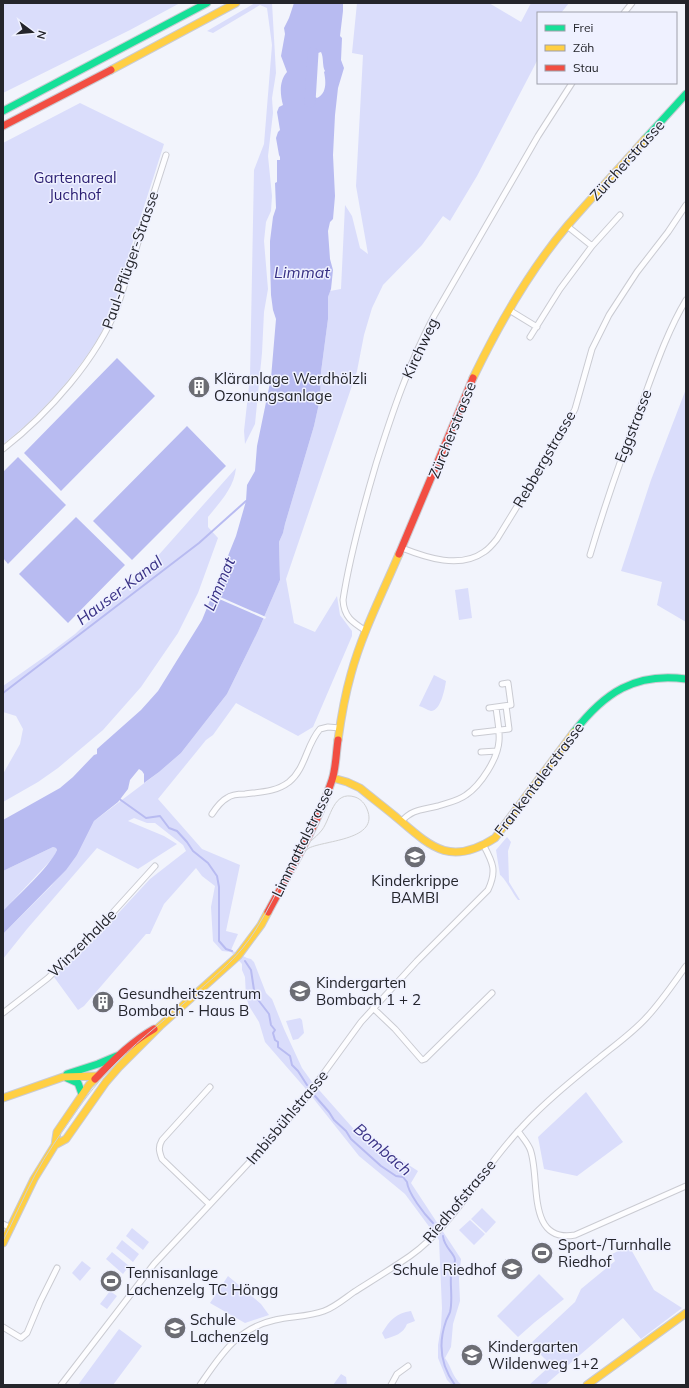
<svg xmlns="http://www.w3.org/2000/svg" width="689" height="1388" viewBox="0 0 689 1388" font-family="Mulish,sans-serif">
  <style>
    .green { fill: #daddfb }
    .water { fill: #b8bbf1; fill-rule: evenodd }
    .pier { fill: #f2f4fc }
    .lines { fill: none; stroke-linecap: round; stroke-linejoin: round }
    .stream { stroke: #b8bbf1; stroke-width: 2 }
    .river { stroke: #b8bbf1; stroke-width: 11 }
    .street-casing { stroke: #cacbd2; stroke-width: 7 }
    .fast-casing { stroke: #cacbd2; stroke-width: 9 }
    .slow-casing { stroke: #cacbd2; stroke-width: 9 }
    .jam-casing { stroke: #cacbd2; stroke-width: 9 }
    .street { stroke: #fdfdff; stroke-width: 5 }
    .fast { stroke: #16e098; stroke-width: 7 }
    .slow { stroke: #ffcf43; stroke-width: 7 }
    .jam { stroke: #f24e42; stroke-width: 7 }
    .tram { stroke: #cfd0d2; stroke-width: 1 }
    .labels { text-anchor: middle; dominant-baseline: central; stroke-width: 3; stroke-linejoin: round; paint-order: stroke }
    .street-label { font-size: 15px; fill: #24252b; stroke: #eff1ff }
    .park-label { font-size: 15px; fill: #2a1e72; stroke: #eff1ff }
    .poi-label { font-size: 15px; fill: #24252b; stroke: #eff1ff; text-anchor: start }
    .water-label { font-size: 16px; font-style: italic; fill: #383185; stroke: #eff1ff }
  </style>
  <rect width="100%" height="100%" fill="#f2f4fc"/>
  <!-- green -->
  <path class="green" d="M3 3H180L130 30 3 93Z
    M255 3H272L276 73 272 98 273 113 268 156 272 196 271 211 266 222 264 241 268 289 264 312 262 353 255 424 245 444 244 431 250 377 254 170 264 144 272 45 267 8 260 5 213 33 207 31Z
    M357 3H489L521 22 531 3H569L561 13H538V59L477 176 450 221 443 216 422 245 383 285 372 308 364 335 357 371 286 579 294 623 315 632 337 596 340 615 352 631V636L313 727 298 736 236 703 213 735 206 740 158 799 202 849 240 865 226 931 238 934 231 950 247 958 251 959 254 962 266 993 272 999 284 1029 302 1068 312 1082 359 1135 372 1138 398 1158 418 1171 411 1183 461 1259 459 1279 460 1301 453 1324 451 1347 445 1358C452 1368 452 1377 462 1385H452L447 1380 438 1358V1345L441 1327 442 1308 439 1240 405 1194 359 1156 305 1088 265 1042 259 1022 249 1006 246 997 245 977 242 970V964L231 952 222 951 213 941 211 907 215 886 202 876 196 868 164 904 150 934H146L84 1006 78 1010 54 977 87 947 150 879 186 851 183 845 155 823H147L134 818 128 821 164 836 177 844 138 869 97 848 27 929 3 959V934L51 886 77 855 94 821 159 772 181 753 227 694 258 631 280 580 279 542 283 533 285 524 314 426 320 399 321 372 328 319V297L330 291 341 289 345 205 352 216 360 248 368 254 356 186 363 55 352 53Z
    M80 103 164 144C153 179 141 215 130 251 122 278 115 308 101 333 79 372 39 417 3 444V143Z
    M686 389V622L657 605 662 582 621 571 651 480Z
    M236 468C234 488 220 502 208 517V527L218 538 198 593 178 633 141 687 103 730 58 768 38 782 3 802V774L20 744 23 729 16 716 3 712V686L47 655 75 634 156 558Z
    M468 588 472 618 459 620 455 590Z
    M434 675 446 681C445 688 441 711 431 711 427 710 423 707 419 706Z
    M507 837 511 842 508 851 509 882 520 900H518C513 894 505 878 500 875L496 850Z
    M53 847 56 848 57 850 53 858 3 911V871Z
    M300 1018 302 1020 304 1033 298 1039 293 1040 286 1021Z
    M586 1092 623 1142 577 1176 544 1169 538 1137Z
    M482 1208 496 1222 486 1233 471 1219Z
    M470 1220 485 1234 474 1245 459 1230Z
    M132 1228 149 1242 143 1250 126 1236Z
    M122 1240 139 1254 133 1262 116 1248Z
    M629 1246 654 1290 682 1308 641 1339 623 1318 545 1385H529L551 1365 530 1344 575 1302 581 1289 615 1261 612 1254Z
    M112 1252 129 1266 123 1274 106 1259Z
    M82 1261 91 1268 80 1281 72 1273Z
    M539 1274 564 1299 535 1322 518 1337 497 1316Z
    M228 1276 261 1304 269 1315 245 1323 210 1303Z
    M110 1291 117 1296 107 1309 100 1304Z
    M411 1311 415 1321 407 1324C403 1334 395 1336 385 1339L382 1333C390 1320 396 1313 411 1311Z
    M119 1329 142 1346 113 1385H78Z
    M341 1374 346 1377 347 1385H333Z"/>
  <!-- water -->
  <path class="water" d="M294 3H343V11L340 36 342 38 341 60 344 68 338 88 335 115 333 155 335 196 333 219 330 222 328 231 330 259 333 270 331 289 328 297V319L321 372 320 399 314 426 285 524 283 533 279 542 280 580 258 631 227 694 181 753 159 772 144 783V774L142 771 139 769 130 780 128 789 118 802 94 821 77 855 66 870 3 934V911C19 894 48 869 57 850L56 848 53 847 3 871V820L60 788 73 777 94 755 97 754V749L141 710 158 691 202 620 236 536 246 501 247 485 255 471 257 446 271 378 276 319 273 310 271 295 270 259V241L273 217 276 208 275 183 277 182V160H280V157L279 155 276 138 278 132 280 130 277 112 279 107 283 105C280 94 279 81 287 72L281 56 285 34 284 28 289 18ZM321 52C324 58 322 66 325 71L324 72C326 81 327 94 317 98L312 95C308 74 312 72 318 53Z
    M117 358 155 396 61 491 24 453Z
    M187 426 226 466 132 560 93 521Z
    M18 457 66 505 8 564 3 558V472Z
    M76 517 125 565 68 623 19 574Z"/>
  <!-- pier -->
  <path class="pier" d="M211 593 266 617 265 619 210 595Z"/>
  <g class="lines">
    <!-- stream -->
    <path class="stream" d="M3 693 199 543 246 501
      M118 798 146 818 160 816 169 828 177 831 187 842 193 851 208 863 217 876 219 887V941L226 949 232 951
      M245 961 251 970 254 990 259 1001 269 1014 271 1025 275 1030 273 1033 275 1040 278 1042V1047L290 1056 292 1065 298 1071 307 1085
      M315 1096 329 1112 334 1120 346 1131 351 1139 381 1166 396 1176 403 1177 407 1182C408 1193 424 1214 433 1223
      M443 1236C444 1248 455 1253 455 1260 455 1266 451 1270 451 1275 450 1287 453 1300 450 1312 449 1315 447 1318 446 1321 438 1344 440 1365 455 1385"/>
    <!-- river -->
    <path class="river" d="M310 102 313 53"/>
    <!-- street casing -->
    <g class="street-casing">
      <path id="street" d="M624 13 632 3
        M567 226 592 246
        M509 310 537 327
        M530 337 560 289 592 246 620 215
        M3 449C49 413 97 359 118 305L166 155
        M402 548C427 558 460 569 484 552 489 549 493 544 497 539L564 430 575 409 592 349 609 315 637 272 668 232 686 205
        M590 555C605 504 623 453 642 403 655 368 667 332 686 300
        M366 631C352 622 344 617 343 600 350 554 363 508 376 464 392 413 409 363 434 316L538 136 572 83
        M489 708 511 705 508 683 502 684
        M475 733 509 729 506 706
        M481 752 497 751
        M212 814C216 808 221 801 227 798 232 794 239 794 245 794 260 792 276 792 289 782 306 768 306 745 320 729L328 727 340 728
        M402 821C412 809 423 810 438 806 447 803 458 801 466 795 481 785 498 758 499 741 500 730 497 718 496 707
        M373 1008 395 1029 422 1060 425 1059 492 993
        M3 1013 48 978 97 930 155 866
        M518 1131C522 1137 527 1142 530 1149 541 1176 525 1244 575 1235L686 1186
        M209 1204 162 1159C159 1151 158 1147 162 1140L210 1087
        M3 1224 11 1228
        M3 1327 21 1338 27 1333 40 1302 57 1268
        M61 1385 154 1264 273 1137 302 1103 361 1022 417 961 488 890C497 871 493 863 484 846
        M200 1385C220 1356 237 1328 275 1320 291 1316 308 1317 324 1311 335 1307 344 1299 354 1292 373 1280 391 1269 410 1256 454 1225 484 1166 522 1127 547 1100 575 1078 603 1055 618 1043 633 1032 646 1018 661 1002 673 984 686 966
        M391 1385 397 1374 408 1366"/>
    </g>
    <!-- fast casing -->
    <g class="fast-casing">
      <path id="fast" d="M3 111 207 3
        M645 139 686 94
        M574 732C604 693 635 672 686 679
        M67 1074 98 1064 117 1056
        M67 1078 78 1083 82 1094"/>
    </g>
    <!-- slow casing -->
    <g class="slow-casing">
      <path id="slow" d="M111 70 236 3
        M473 378C499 324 529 271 568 225 593 196 620 168 645 139
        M338 740C341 718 345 695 351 674 362 633 383 592 399 554
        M333 778 347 782 360 788C372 798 384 807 396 817 431 847 450 867 495 838L574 732
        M3 1098 63 1077 98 1076
        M55 1145 66 1139 106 1082 119 1067 160 1026 238 956 261 925 268 912
        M3 1243 34 1179 55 1145 57 1132 89 1085 95 1079
        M587 1385 686 1313"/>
    </g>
    <!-- jam casing -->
    <g class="jam-casing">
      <path id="jam" d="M3 126 111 70
        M399 554 473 378
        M268 912C291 869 317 826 332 780 336 768 336 753 338 740
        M95 1079C113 1061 131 1042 154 1029"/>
    </g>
    <!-- street -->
    <use href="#street" class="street"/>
    <!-- fast -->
    <use href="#fast" class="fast"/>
    <!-- slow -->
    <use href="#slow" class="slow"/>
    <!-- jam -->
    <use href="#jam" class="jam"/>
    <!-- tram -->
    <path class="tram" d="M3 1241C14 1219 24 1196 35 1175 46 1154 60 1135 73 1116 86 1097 100 1079 117 1062 142 1037 171 1015 198 991 219 973 240 955 255 931 271 906 282 879 298 855 304 845 315 839 322 830 331 818 333 790 355 797 361 799 365 804 367 809 380 840 326 840 309 848 304 851 301 856 297 860"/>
  </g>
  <!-- icons -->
  <defs>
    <g id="building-disc" transform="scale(1.15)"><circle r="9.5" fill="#6c6d74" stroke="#eff1ff"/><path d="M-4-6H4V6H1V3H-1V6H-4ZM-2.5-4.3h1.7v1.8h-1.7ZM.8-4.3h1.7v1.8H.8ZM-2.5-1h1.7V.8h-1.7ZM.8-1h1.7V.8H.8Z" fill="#fff"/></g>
    <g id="school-disc" transform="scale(1.15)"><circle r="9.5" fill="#6c6d74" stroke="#eff1ff"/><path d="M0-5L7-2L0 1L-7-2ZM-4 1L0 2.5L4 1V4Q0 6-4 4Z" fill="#fff"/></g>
    <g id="stadium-disc" transform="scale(1.15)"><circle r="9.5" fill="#6c6d74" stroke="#eff1ff"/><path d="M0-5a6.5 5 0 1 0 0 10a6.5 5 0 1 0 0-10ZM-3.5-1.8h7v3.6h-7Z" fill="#fff"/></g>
  </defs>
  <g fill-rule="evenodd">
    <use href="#building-disc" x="199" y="387"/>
    <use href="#school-disc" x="415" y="857"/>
    <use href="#school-disc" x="300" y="991"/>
    <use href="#building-disc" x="103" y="1002"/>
    <use href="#stadium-disc" x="542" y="1253"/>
    <use href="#school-disc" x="512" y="1269"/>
    <use href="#stadium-disc" x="111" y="1281"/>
    <use href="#school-disc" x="175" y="1328"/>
    <use href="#school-disc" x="472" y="1355"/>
  </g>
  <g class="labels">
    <!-- street labels -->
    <g class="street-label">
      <text transform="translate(627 160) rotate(-48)">Zürcherstrasse</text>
      <text transform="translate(130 260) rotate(-71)">Paul-Pflüger-Strasse</text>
      <text transform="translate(420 348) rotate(-65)">Kirchweg</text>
      <text transform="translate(633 426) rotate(-69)">Eggstrasse</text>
      <text transform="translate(452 430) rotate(-68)">Zürcherstrasse</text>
      <text transform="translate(544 459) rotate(-60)">Rebbergstrasse</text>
      <text transform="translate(539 779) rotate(-53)">Frankentalerstrasse</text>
      <text transform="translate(302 842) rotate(-64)">Limmattalstrasse</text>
      <text transform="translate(82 943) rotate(-45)">Winzerhalde</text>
      <text transform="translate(287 1117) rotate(-50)">Imbisbühlstrasse</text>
      <text transform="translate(459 1201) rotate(-50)">Riedhofstrasse</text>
    </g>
    <!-- park labels -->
    <g class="park-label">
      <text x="75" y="177">Gartenareal<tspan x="75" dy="17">Juchhof</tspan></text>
    </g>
    <!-- poi labels -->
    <g class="poi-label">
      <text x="214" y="378">Kläranlage Werdhölzli<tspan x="214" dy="17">Ozonungsanlage</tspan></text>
      <text x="415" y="880" text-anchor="middle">Kinderkrippe<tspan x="415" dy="17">BAMBI</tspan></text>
      <text x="316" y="982">Kindergarten<tspan x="316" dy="17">Bombach 1 + 2</tspan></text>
      <text x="118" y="993">Gesundheitszentrum<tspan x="118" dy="17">Bombach - Haus B</tspan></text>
      <text x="558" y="1244">Sport-/Turnhalle<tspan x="558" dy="17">Riedhof</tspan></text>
      <text x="496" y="1269" text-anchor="end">Schule Riedhof</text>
      <text x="126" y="1272">Tennisanlage<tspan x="126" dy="17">Lachenzelg TC Höngg</tspan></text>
      <text x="190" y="1319">Schule<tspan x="190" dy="17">Lachenzelg</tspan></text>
      <text x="488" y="1346">Kindergarten<tspan x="488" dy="17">Wildenweg 1+2</tspan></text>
    </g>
    <!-- water labels -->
    <g class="water-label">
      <text x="302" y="272">Limmat</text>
      <text transform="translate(219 584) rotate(-67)">Limmat</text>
      <text transform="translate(119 590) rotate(-37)">Hauser-Kanal</text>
      <text transform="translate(383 1149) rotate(41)">Bombach</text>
    </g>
  </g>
  <!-- border -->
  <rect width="689" height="1388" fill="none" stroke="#24252b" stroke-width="8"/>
  <!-- legend -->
  <rect x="537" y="12" width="140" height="72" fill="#eff1ff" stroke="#9e9faa"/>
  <rect x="545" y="25" width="20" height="6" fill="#16e098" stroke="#9e9faa"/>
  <text x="573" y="32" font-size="12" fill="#24252b">Frei</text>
  <rect x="545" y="45" width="20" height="6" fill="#ffcf43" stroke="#9e9faa"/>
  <text x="573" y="52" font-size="12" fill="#24252b">Zäh</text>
  <rect x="545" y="65" width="20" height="6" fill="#f24e42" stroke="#9e9faa"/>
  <text x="573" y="72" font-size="12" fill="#24252b">Stau</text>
  <!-- north arrow -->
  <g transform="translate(32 32) rotate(106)" stroke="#eff1ff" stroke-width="3" paint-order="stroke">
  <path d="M0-3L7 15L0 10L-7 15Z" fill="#24252b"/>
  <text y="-6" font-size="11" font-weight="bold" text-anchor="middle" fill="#24252b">N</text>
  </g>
</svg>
